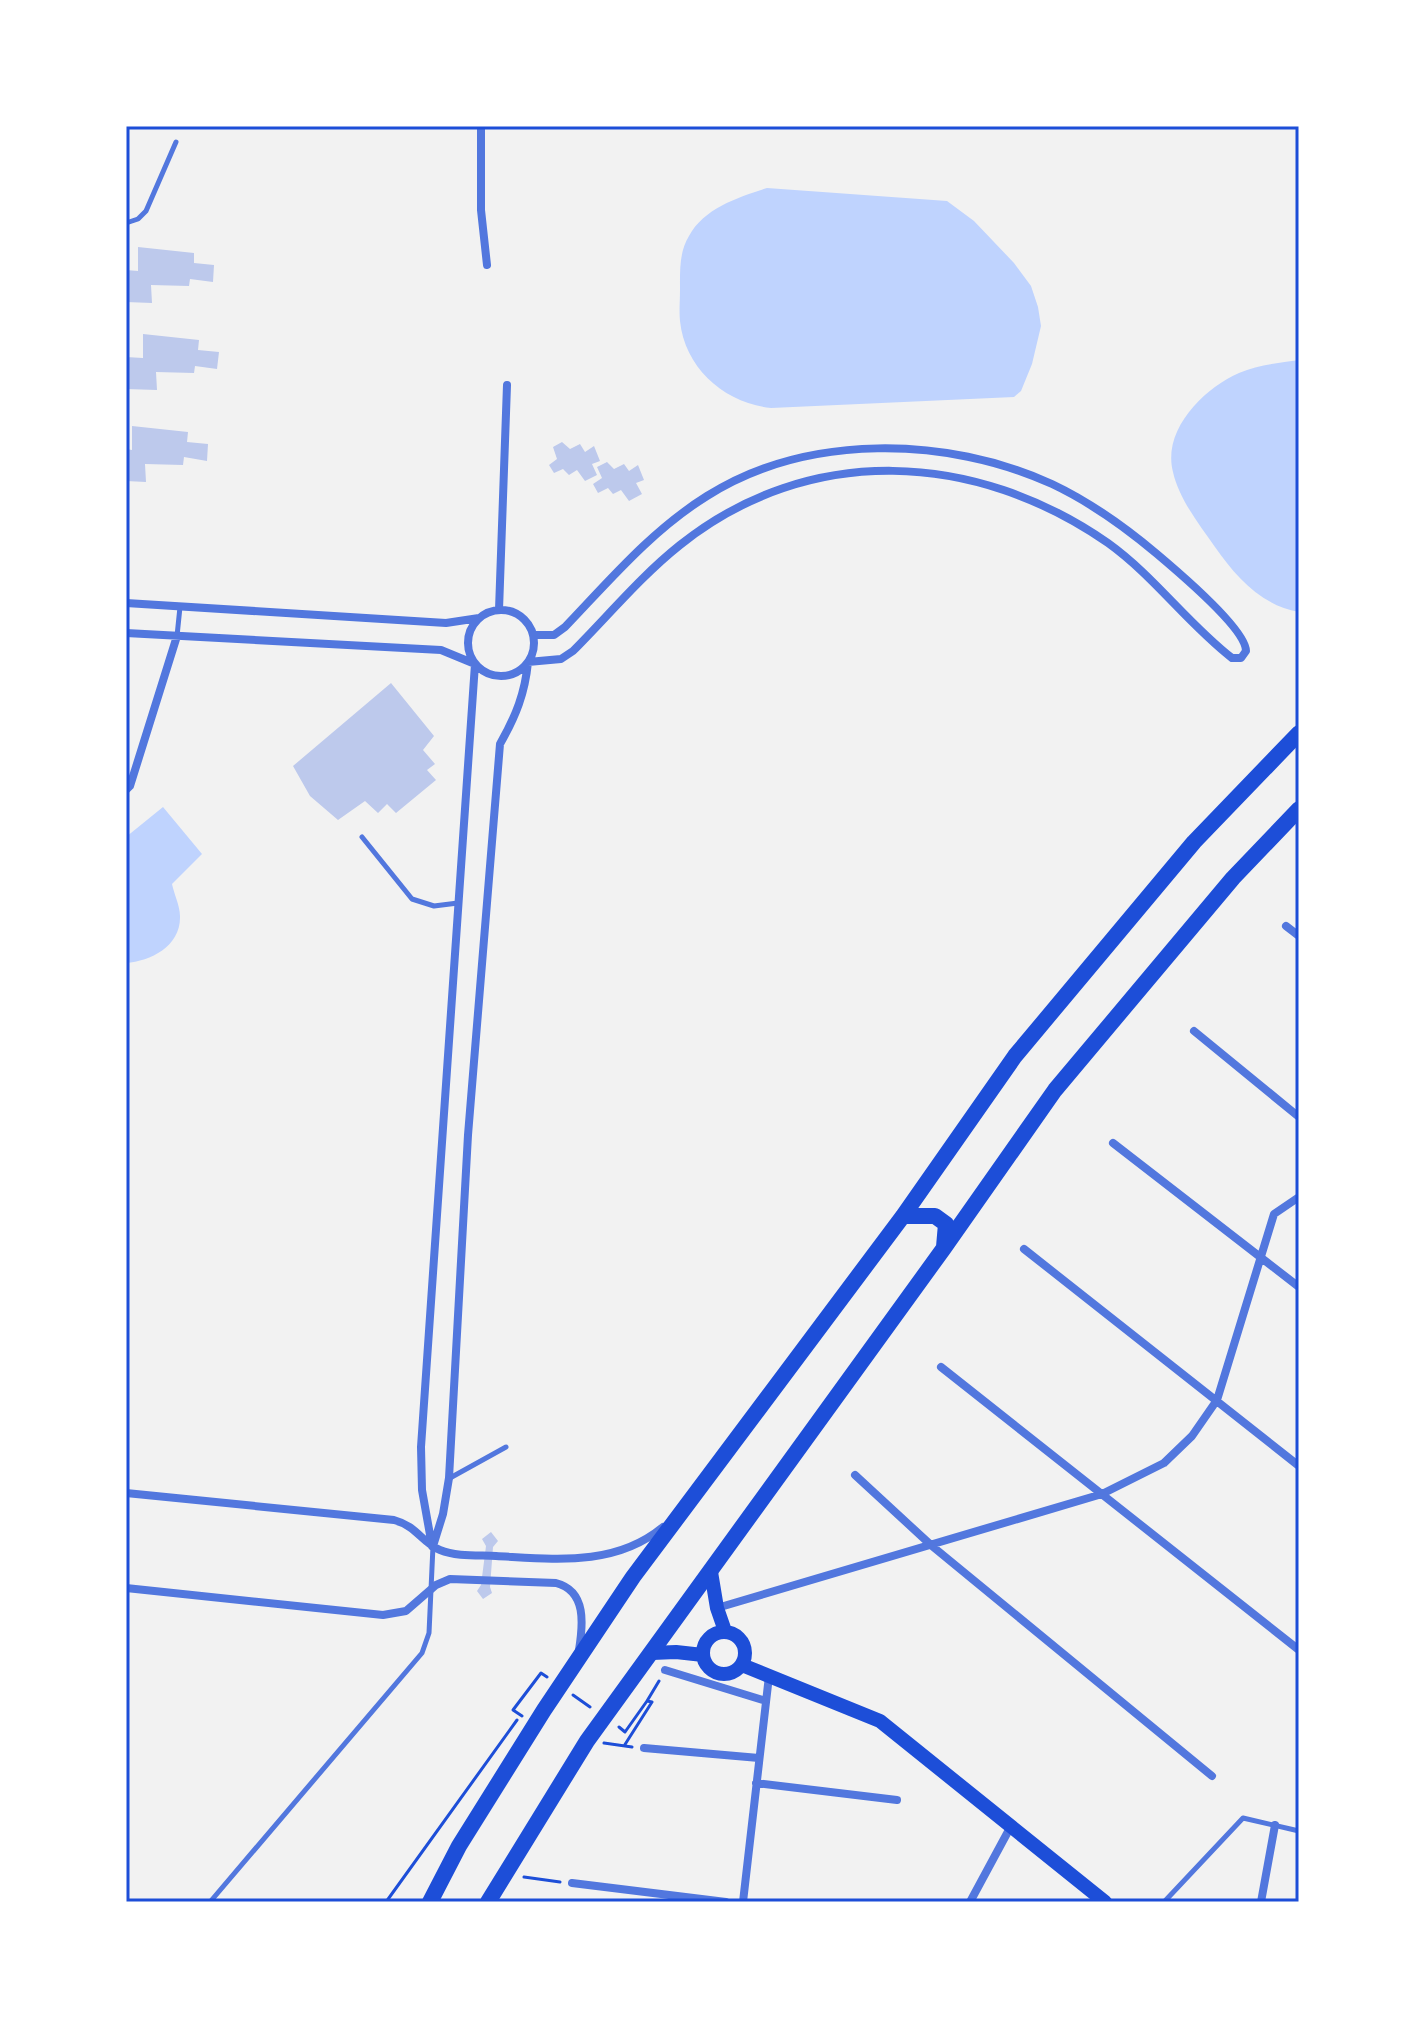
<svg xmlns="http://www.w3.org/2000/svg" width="1425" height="2028" viewBox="0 0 1425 2028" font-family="Barlow,sans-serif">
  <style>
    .water { fill: #bfd3fe }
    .building { fill: #bdc9ec }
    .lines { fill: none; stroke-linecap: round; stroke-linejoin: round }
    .path { stroke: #1d4ed8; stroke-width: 3 }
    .service { stroke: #5277de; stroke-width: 5 }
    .minor { stroke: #5277de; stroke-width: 8 }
    .secondary { stroke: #1d4ed8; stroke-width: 14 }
    .trunk { stroke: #1d4ed8; stroke-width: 16 }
    .neatline { fill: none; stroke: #1d4ed8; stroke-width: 3 }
  </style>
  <rect width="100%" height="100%" fill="#f2f2f2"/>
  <!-- water -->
  <path class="water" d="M767 188 947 201 974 221 1014 263 1031 286 1038 307 1041 326 1032 364 1021 391 1014 397 771 408C725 403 685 369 680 321 679 311 680 301 680 290 680 272 679 252 689 236 704 208 739 197 767 188Z
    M1299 360V612C1261 605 1236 577 1215 547 1199 524 1179 499 1173 472 1162 430 1204 388 1239 373 1258 365 1279 363 1299 360Z
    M163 807 202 854 172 884C174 894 180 906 180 916 181 946 151 961 126 963V837Z"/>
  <!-- building -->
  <path class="building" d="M138 247 194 253V263L214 265 213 282 190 279 189 286 151 285 152 303 126 302V270L138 271Z
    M143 334 199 340 198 350 219 352 217 369 195 366 194 373 156 372 157 390 126 389V357L143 358Z
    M132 426 188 432 187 442 208 444 207 461 184 457 183 465 145 464 146 482 126 481V449L132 450Z
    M562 442 570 449 580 444 585 452 594 446 600 461 592 464 597 475 585 481 577 470 569 475 563 469 554 473 549 465 557 459 553 447Z
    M607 462 614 469 624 464 629 471 638 465 644 480 636 483 642 494 629 501 621 490 613 494 608 488 598 493 593 484 602 478 597 467Z
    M391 683 434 736 423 750 435 764 427 770 436 780 396 813 387 804 378 813 365 801 338 820 310 796 293 766Z
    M491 1532 498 1541 493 1547 490 1587 492 1593 483 1599 477 1591 481 1585 486 1546 482 1539Z"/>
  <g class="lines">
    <!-- path -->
    <path class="path" d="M573 1695 590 1707
      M522 1716 513 1710 541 1673 547 1677
      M619 1727 625 1732 647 1701
      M604 1743 632 1747
      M624 1746 652 1702 647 1701 659 1681
      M524 1877 560 1882
      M386 1902 517 1720"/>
    <!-- service -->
    <path class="service" d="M126 223 138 219 146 211 176 142
      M177 636 180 607
      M362 837 412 899 434 906 458 903
      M450 1478 506 1447
      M210 1902 422 1653 429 1633 433 1546
      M1164 1902 1243 1818 1299 1831"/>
    <!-- minor -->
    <path class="minor" d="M481 126V210L487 265
      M126 603 446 623 479 618
      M499 610 507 385
      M468 643a33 33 0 1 1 66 0a33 33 0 1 1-66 0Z
      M126 633 441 650 475 664 421 1447 422 1490 432 1546
      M126 790 130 786 177 636
      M1286 926 1299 936
      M1194 1031 1299 1117
      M1113 1143 1299 1287
      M1024 1249 1299 1466
      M941 1367 1299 1650
      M855 1475 932 1546 1212 1776
      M126 1493 394 1520C417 1526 422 1543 440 1550 457 1557 479 1555 496 1556 554 1559 615 1567 663 1527
      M433 1546 443 1514 449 1478 468 1135 500 744C516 716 525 693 528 662L561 659 573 651C608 616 641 576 680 545 809 442 976 451 1108 543 1154 576 1188 624 1232 658H1241L1246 651C1246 629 1176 570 1157 554 1125 527 1090 502 1052 484 947 436 807 433 707 496 651 531 610 580 565 627L554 635H533
      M126 1588 383 1615 406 1611 436 1585 450 1579 556 1583C587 1591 583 1625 579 1650
      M717 1608 1102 1494 1164 1463 1192 1436 1217 1400 1274 1214 1299 1197
      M665 1670 766 1701
      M644 1748 759 1758
      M756 1783 897 1800
      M572 1883 726 1902
      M743 1902 769 1676
      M970 1902 1011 1826
      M1261 1902 1275 1825"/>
    <!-- secondary -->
    <path class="secondary" d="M711 1572 717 1608 725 1631
      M703 1653a21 21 0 1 1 42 0a21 21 0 1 1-42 0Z
      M652 1653 676 1652 703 1655
      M742 1665 880 1721 1105 1902"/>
    <!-- trunk -->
    <path class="trunk" d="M903 1216H935L946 1224 944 1247
      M430 1902 459 1846 544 1710 633 1577 903 1216 1015 1056 1194 842 1299 733
      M488 1902 587 1741 944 1248 1055 1090 1233 878 1299 809"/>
  </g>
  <!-- border -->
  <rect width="1425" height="2028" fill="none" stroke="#ffffff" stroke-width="256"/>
  <rect x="128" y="128" width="1169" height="1772" class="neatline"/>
</svg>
